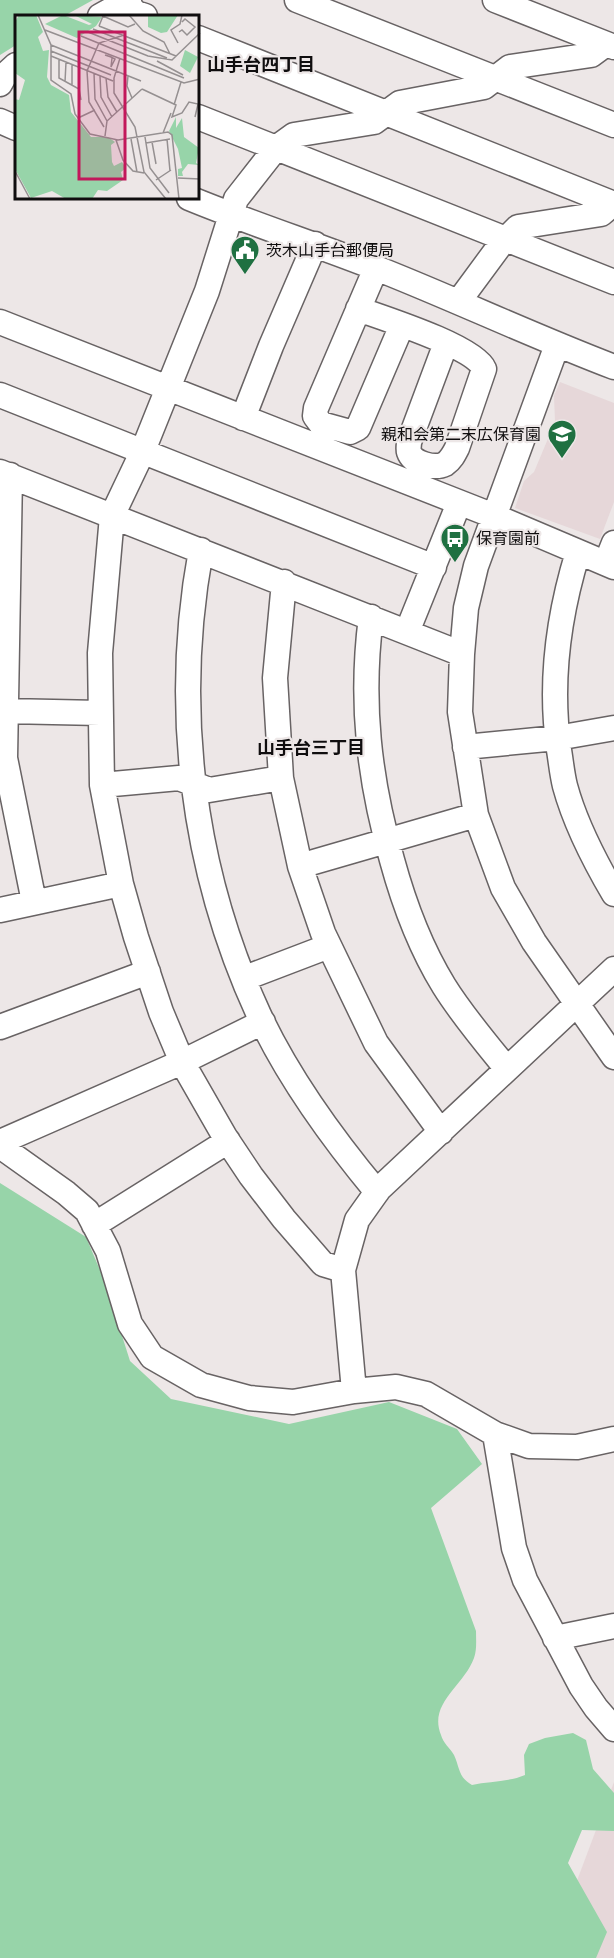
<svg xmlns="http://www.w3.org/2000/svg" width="614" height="1958" viewBox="0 0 614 1958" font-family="'Golos Text','Noto Sans JP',sans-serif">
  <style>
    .built { fill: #e6d7d9 }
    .green { fill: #97d4a9 }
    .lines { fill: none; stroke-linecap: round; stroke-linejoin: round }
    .minor-casing { stroke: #686364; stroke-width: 27 }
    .minor { stroke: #fff; stroke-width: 24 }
    .labels { text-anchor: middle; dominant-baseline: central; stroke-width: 4.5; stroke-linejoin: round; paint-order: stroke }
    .poi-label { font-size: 16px; fill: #100e0f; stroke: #ede7e7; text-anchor: start }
    .neighbourhood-label { font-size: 18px; font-weight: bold; fill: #100e0f; stroke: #ede7e7 }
    .inset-road { fill: none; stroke: #959091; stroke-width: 1.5 }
    .view { fill: #c2185b; fill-opacity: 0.15; stroke: #c2185b; stroke-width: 3 }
    .inset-edge { fill: none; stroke: #100e0f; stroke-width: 3 }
  </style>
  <rect width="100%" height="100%" fill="#ede7e7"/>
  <!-- built -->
  <path class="built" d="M560 382 614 403V502L600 539 515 508 524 481 534 472 555 422 554 396Z
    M614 1782V1958H548Z"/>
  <!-- green -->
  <path class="green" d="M0 0H93L64 16H16V45L0 55Z
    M0 1183 86 1237 105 1282 130 1361 171 1399 289 1424 389 1402 457 1429 482 1464 431 1508 476 1631C476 1640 477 1650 474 1658 464 1686 428 1703 441 1735 443 1743 450 1748 454 1755 460 1768 458 1777 472 1785 489 1781 509 1782 525 1775L524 1755 529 1744 545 1738 573 1733 586 1740 593 1769 614 1793V1831L582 1830 568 1863 607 1932 596 1958H0Z"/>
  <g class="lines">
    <!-- minor casing -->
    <g class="minor-casing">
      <path id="minor" d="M297 0 614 125
        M495 0 614 47
        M125 2 136 13 145 16
        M100 16 129 0
        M198 38 614 204
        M0 84 5 75 16 65
        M198 117 614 282
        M0 121 16 128
        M189 198C252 224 318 245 381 270 459 301 535 337 614 367
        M376 268 316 408 315 416 321 424 350 432 358 428 402 325
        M459 301 501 244 518 227 601 214 614 203
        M358 309C383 318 475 347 484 369L457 448C454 454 451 460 445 464 435 469 413 464 409 452 408 449 409 445 409 442L446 343
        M0 322 494 516 614 567
        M557 345 476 566 466 608 462 654 460 712 476 815 503 888 534 942 614 1057
        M0 395 434 567
        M243 418 271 346 315 244
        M0 472 462 654
        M201 550C172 707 192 870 259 1015 289 1079 332 1138 377 1192
        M578 552C558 617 549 682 559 750 561 762 562 774 565 786 575 823 594 860 614 894
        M606 563 614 543
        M284 582 275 678 281 778 300 866 323 933 376 1043 441 1132
        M371 617C360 702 369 779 392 860 404 904 420 947 444 986 462 1015 485 1042 507 1069
        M407 632 459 503
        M6 711 100 713
        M465 747 557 738 614 728
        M0 754 5 758 34 902
        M5 758 10 475
        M102 785 179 778 209 790 281 778
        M300 866 476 815
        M0 910 121 884
        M245 978 329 946
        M0 1027 148 972
        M0 1142 182 1062 263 1022
        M0 1146 66 1193 87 1211 108 1251 130 1324 152 1357 201 1385 249 1398 293 1402 354 1391 396 1387 426 1394 495 1434 529 1446 577 1447 614 1439
        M94 1225 228 1141
        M343 1270 323 1264 284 1219 251 1176 225 1137 182 1062 161 1012 136 937 121 884 102 785 100 653 112 516 142 453 207 291 236 199 276 148 294 135 374 122 400 103 484 87 510 67 591 55 606 44
        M354 1391 343 1270 357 1220 379 1189 614 969
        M495 1434 514 1548 525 1580 581 1686 596 1708 614 1729
        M555 1638 614 1626"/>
    </g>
    <!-- minor -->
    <use href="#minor" class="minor"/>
  </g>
  <!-- icons -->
  <defs>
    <g id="civic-pin" transform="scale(1.5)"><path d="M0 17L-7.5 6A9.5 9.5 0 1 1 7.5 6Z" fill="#1f7041" stroke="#ede7e7"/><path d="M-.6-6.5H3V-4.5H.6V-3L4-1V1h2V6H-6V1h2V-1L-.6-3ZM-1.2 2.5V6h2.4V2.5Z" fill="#fff"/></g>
    <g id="school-pin" transform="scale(1.5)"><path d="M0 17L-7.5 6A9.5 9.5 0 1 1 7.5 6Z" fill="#1f7041" stroke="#ede7e7"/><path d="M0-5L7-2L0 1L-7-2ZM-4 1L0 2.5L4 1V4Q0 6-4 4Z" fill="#fff"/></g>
    <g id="bus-pin" transform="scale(1.5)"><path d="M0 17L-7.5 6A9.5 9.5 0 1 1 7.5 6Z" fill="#1f7041" stroke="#ede7e7"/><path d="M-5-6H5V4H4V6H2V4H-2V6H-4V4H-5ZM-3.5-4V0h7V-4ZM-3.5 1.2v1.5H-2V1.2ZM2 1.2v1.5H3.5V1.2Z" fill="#fff"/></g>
  </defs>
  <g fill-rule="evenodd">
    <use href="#civic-pin" x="245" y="250"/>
    <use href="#school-pin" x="562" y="434"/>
    <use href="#bus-pin" x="455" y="538"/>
  </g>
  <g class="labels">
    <!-- poi labels -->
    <g class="poi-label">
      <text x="266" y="250">茨木山手台郵便局</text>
      <text x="541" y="434" text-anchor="end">親和会第二末広保育園</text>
      <text x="476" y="538">保育園前</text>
    </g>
    <!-- neighbourhood labels -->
    <g class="neighbourhood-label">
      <text x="261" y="64">山手台四丁目</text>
      <text x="311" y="747">山手台三丁目</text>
    </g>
  </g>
  <!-- overview -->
  <g transform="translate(15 15)">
    <rect width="184" height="184" fill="#ede7e7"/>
    <path d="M4 0H21L28 17 23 22 28 36 34 35 32 62 36 70 54 80 56 97 76 122H93L100 127 96 130 97 147 99 151 107 147 111 153 106 157 108 165 92 176 83 175 77 184H51L37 176 16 183 0 154V84L4 85 10 65 0 58V7ZM48 0 74 10 77 9 59 0 87 2 81 11 62 23 30 9ZM133 0H163L152 17 146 18 133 12ZM170 35 183 42 175 58 165 51ZM161 102V113L167 103 169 122 184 133 181 148 184 150 173 149 167 157 168 161H163V154L167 153 163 134 154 116Z" fill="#97d4a9"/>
    <path class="inset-road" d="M23 0 36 30V65L56 79 60 99 75 119 103 125 153 117 157 120 164 184M114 0 128 16 149 27 155 39M84 11 161 41M84 11 88 1 113 12 120 9M78 14 152 43M30 15 169 68 185 64M73 17 133 41 157 45 185 18M164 17 167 15 172 20 180 12 170 4 167 7M66 21 169 63M163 28 156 15 165 9 167 0M36 30 126 66M36 36 96 60M90 40 96 42 100 44 96 52 97 43M36 41 98 66M105 43 99 63V78L120 112 129 157 151 184M44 45V63L64 74 66 85M142 46 168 60M79 58 80 84 92 106M85 61 86 82 97 102M113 61 112 71 117 83M91 63 93 82 102 97M50 67 51 47M57 70V50M64 74V53M127 74 161 90 157 102 167 98 174 87 183 89 180 102M159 90 166 67M63 103 80 95M89 112 74 87 72 56 84 28 109 20M148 118 156 98M90 121 92 106 127 74M130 122 135 153 154 178M116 124 122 157M152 124 155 156M101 125 108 145 118 156 129 158M137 127 141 149M131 128 155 124M0 156 15 184M163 163 185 164M141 165 156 155"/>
    <path class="view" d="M64 17H110V164H64Z"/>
    <rect width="184" height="184" class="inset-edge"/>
  </g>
</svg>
